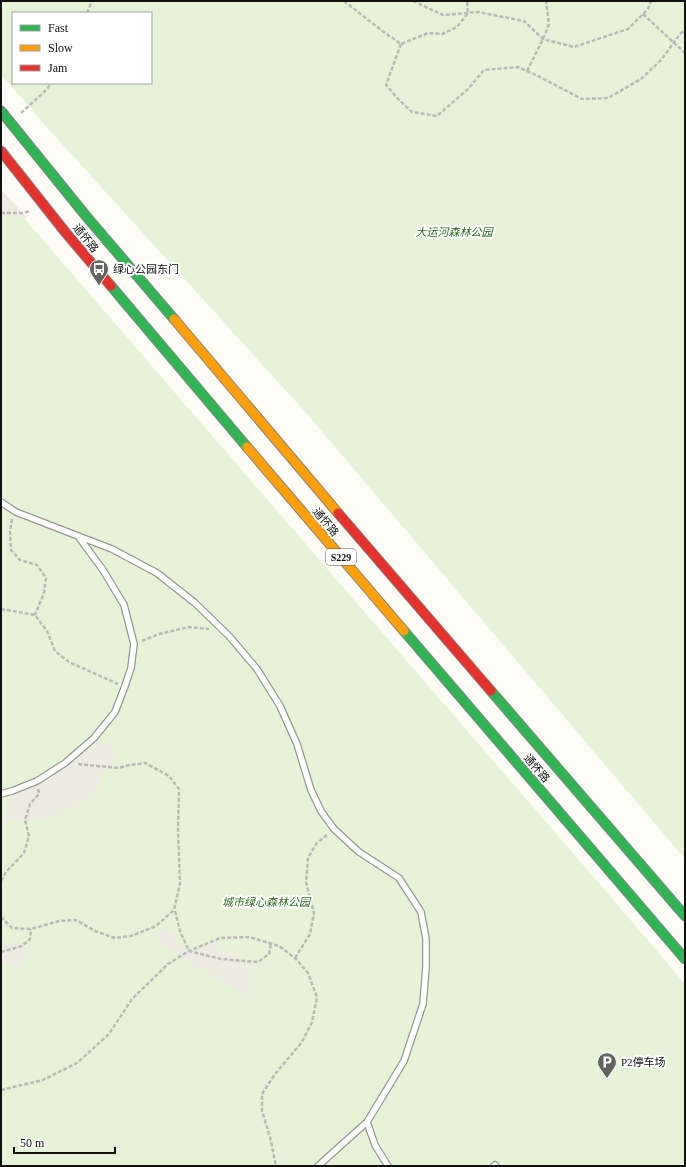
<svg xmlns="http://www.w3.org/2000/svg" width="686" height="1167" viewBox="0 0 686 1167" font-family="'Times New Roman','Noto Sans SC',serif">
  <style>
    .green { fill: #e7f3d7; fill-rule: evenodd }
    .plaza { fill: #edebe2 }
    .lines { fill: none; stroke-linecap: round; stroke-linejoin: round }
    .lane-casing { stroke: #979795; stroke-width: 8 }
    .fast-casing { stroke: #858482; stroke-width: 11 }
    .slow-casing { stroke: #858482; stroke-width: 11 }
    .jam-casing { stroke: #858482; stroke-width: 11 }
    .path { stroke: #b9b9b8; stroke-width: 2.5; stroke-dasharray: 4 2; stroke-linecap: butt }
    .lane { stroke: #fffffe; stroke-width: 5.5 }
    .fast { stroke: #30b455; stroke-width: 9 }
    .slow { stroke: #ff9f0a; stroke-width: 9 }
    .jam { stroke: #e5322d; stroke-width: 9 }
    .labels { text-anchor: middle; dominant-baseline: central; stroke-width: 4; stroke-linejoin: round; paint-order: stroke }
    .shield { fill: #fff; stroke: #585858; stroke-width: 1 }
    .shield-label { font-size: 10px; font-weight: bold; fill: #111 }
    .park-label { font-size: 11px; font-style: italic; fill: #2f6b1f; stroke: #fff }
    .street-label { font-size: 11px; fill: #111; stroke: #fff }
    .poi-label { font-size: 11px; fill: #111; stroke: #fff; text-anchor: start }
  </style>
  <rect width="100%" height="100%" fill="#fdfcf7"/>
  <!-- green -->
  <path class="green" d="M1 1H685V859L308 415 44 124 1 74ZM13 13H151V83H13Z
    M1 189 30 225 616 903 685 984V1166H1Z"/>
  <!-- plaza -->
  <path class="plaza" d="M1 190 23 213 28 218 9 216H1Z
    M94 738 110 747 117 758 98 777 100 786 95 793 69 809 44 821 35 819 4 822 12 791 37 781Z
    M166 930 172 933 176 941 189 951 220 938 219 952 235 954 245 962H254L246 996 156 941 157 932Z
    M1 938 9 946 21 942 22 946 29 951 19 967 1 960Z"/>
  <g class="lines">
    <!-- lane casing -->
    <g class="lane-casing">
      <path id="lane" d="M1 502 16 512 78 536 103 570 124 605 134 644 131 668 125 686 115 712 94 738 65 763 37 781 12 791 1 794
        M78 536 112 549 157 573 195 603 229 636 257 669 280 706 297 744 311 790 321 811 334 829 359 852 399 878 421 912 426 939V967L423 1004 404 1061 367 1122 318 1166
        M367 1122 375 1145 388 1166
        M494 1166 495 1165"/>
    </g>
    <!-- fast casing -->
    <g class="fast-casing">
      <path id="fast" d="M1 111 86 216 174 319
        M111 286 247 447
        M404 631 685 959
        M491 691 685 916"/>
    </g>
    <!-- slow casing -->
    <g class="slow-casing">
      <path id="slow" d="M174 319 338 513
        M247 447 404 631"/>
    </g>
    <!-- jam casing -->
    <g class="jam-casing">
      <path id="jam" d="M1 151 66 233 111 286
        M338 513 491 691"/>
    </g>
    <!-- path -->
    <path class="path" d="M344 1 385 33 401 44 428 33 442 34 457 27 468 13 467 1
      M413 1 443 15 478 12 524 21 543 39 574 47 628 29 648 9 651 1
      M87 13 92 1
      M643 14 685 53
      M401 44 386 85 399 100 412 112 437 116 468 89 484 70 518 67 538 76 582 99 608 98 641 79 661 60 680 34 685 30
      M527 71 543 39 549 24 546 1
      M21 113 44 92 52 83
      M1 213H23L30 211
      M12 519 10 531 11 550 20 560 37 565 46 578 44 593 35 615
      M1 609 35 615 47 631 55 651 69 662 118 684
      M142 641 159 634 189 627 209 629
      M1 881 6 872 24 853 29 836 25 820 30 804 39 794 38 789
      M175 911 180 931 189 951 221 959 258 962 269 954 271 943
      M1 917 12 928 31 929 59 921 76 920 95 931 115 938 131 936 156 926 174 910 180 884 178 831 179 789 169 776 145 763 129 765 118 768 109 767 77 764
      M1 952 22 946 30 939 31 929
      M295 958 310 934 314 913 306 882 308 858 316 844 328 834
      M1 1090 43 1080 77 1063 109 1034 132 999 168 964 189 951 220 938 249 937 279 946 295 958 308 973 317 997 312 1022 302 1042 275 1074 262 1094V1111L270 1137 276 1166"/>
    <!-- lane -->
    <use href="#lane" class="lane"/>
    <!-- fast -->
    <use href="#fast" class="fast"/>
    <!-- slow -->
    <use href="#slow" class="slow"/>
    <!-- jam -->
    <use href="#jam" class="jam"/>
  </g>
  <!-- icons -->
  <defs>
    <g id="bus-pin" transform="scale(1)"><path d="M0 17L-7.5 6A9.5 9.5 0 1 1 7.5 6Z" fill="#646362" stroke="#fff"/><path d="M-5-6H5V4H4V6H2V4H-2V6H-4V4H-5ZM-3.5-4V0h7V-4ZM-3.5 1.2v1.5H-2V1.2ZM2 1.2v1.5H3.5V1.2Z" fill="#fff"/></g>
    <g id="parking-pin" transform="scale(1)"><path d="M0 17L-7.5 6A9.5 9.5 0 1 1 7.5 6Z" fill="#646362" stroke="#fff"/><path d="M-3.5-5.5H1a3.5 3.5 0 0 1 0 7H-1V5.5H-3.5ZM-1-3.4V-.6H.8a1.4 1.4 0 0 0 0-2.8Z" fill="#fff"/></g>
  </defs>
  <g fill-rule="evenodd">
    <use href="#bus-pin" x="99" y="269"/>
    <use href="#parking-pin" x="607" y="1062"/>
  </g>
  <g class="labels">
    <!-- shield labels -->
    <rect class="shield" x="326" y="549" width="30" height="16" rx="3"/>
    <g class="shield-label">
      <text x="341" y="557">S229</text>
    </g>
    <!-- park labels -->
    <g class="park-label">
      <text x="454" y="232">大运河森林公园</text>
      <text x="266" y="902">城市绿心森林公园</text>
    </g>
    <!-- street labels -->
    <g class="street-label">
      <text transform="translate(86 238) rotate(51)">通怀路</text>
      <text transform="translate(326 522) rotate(50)">通怀路</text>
      <text transform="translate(537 768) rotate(49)">通怀路</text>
    </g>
    <!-- poi labels -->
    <g class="poi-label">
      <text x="113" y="269">绿心公园东门</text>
      <text x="621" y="1062">P2停车场</text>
    </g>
  </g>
  <!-- border -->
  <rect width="686" height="1167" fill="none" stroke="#111111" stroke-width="4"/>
  <!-- legend -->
  <rect x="12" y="12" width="140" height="72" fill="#ffffff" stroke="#a0a0a0"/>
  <rect x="20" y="25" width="20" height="6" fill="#30b455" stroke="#a0a0a0"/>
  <text x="48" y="32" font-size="12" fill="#111111">Fast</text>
  <rect x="20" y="45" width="20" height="6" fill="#ff9f0a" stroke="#a0a0a0"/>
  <text x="48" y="52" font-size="12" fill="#111111">Slow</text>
  <rect x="20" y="65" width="20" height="6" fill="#e5322d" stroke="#a0a0a0"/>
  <text x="48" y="72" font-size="12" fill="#111111">Jam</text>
  <!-- scale -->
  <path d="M14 1147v6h101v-6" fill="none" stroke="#111111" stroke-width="2"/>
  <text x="20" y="1147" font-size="12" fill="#111111" stroke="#ffffff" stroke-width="3" paint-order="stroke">50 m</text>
</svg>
